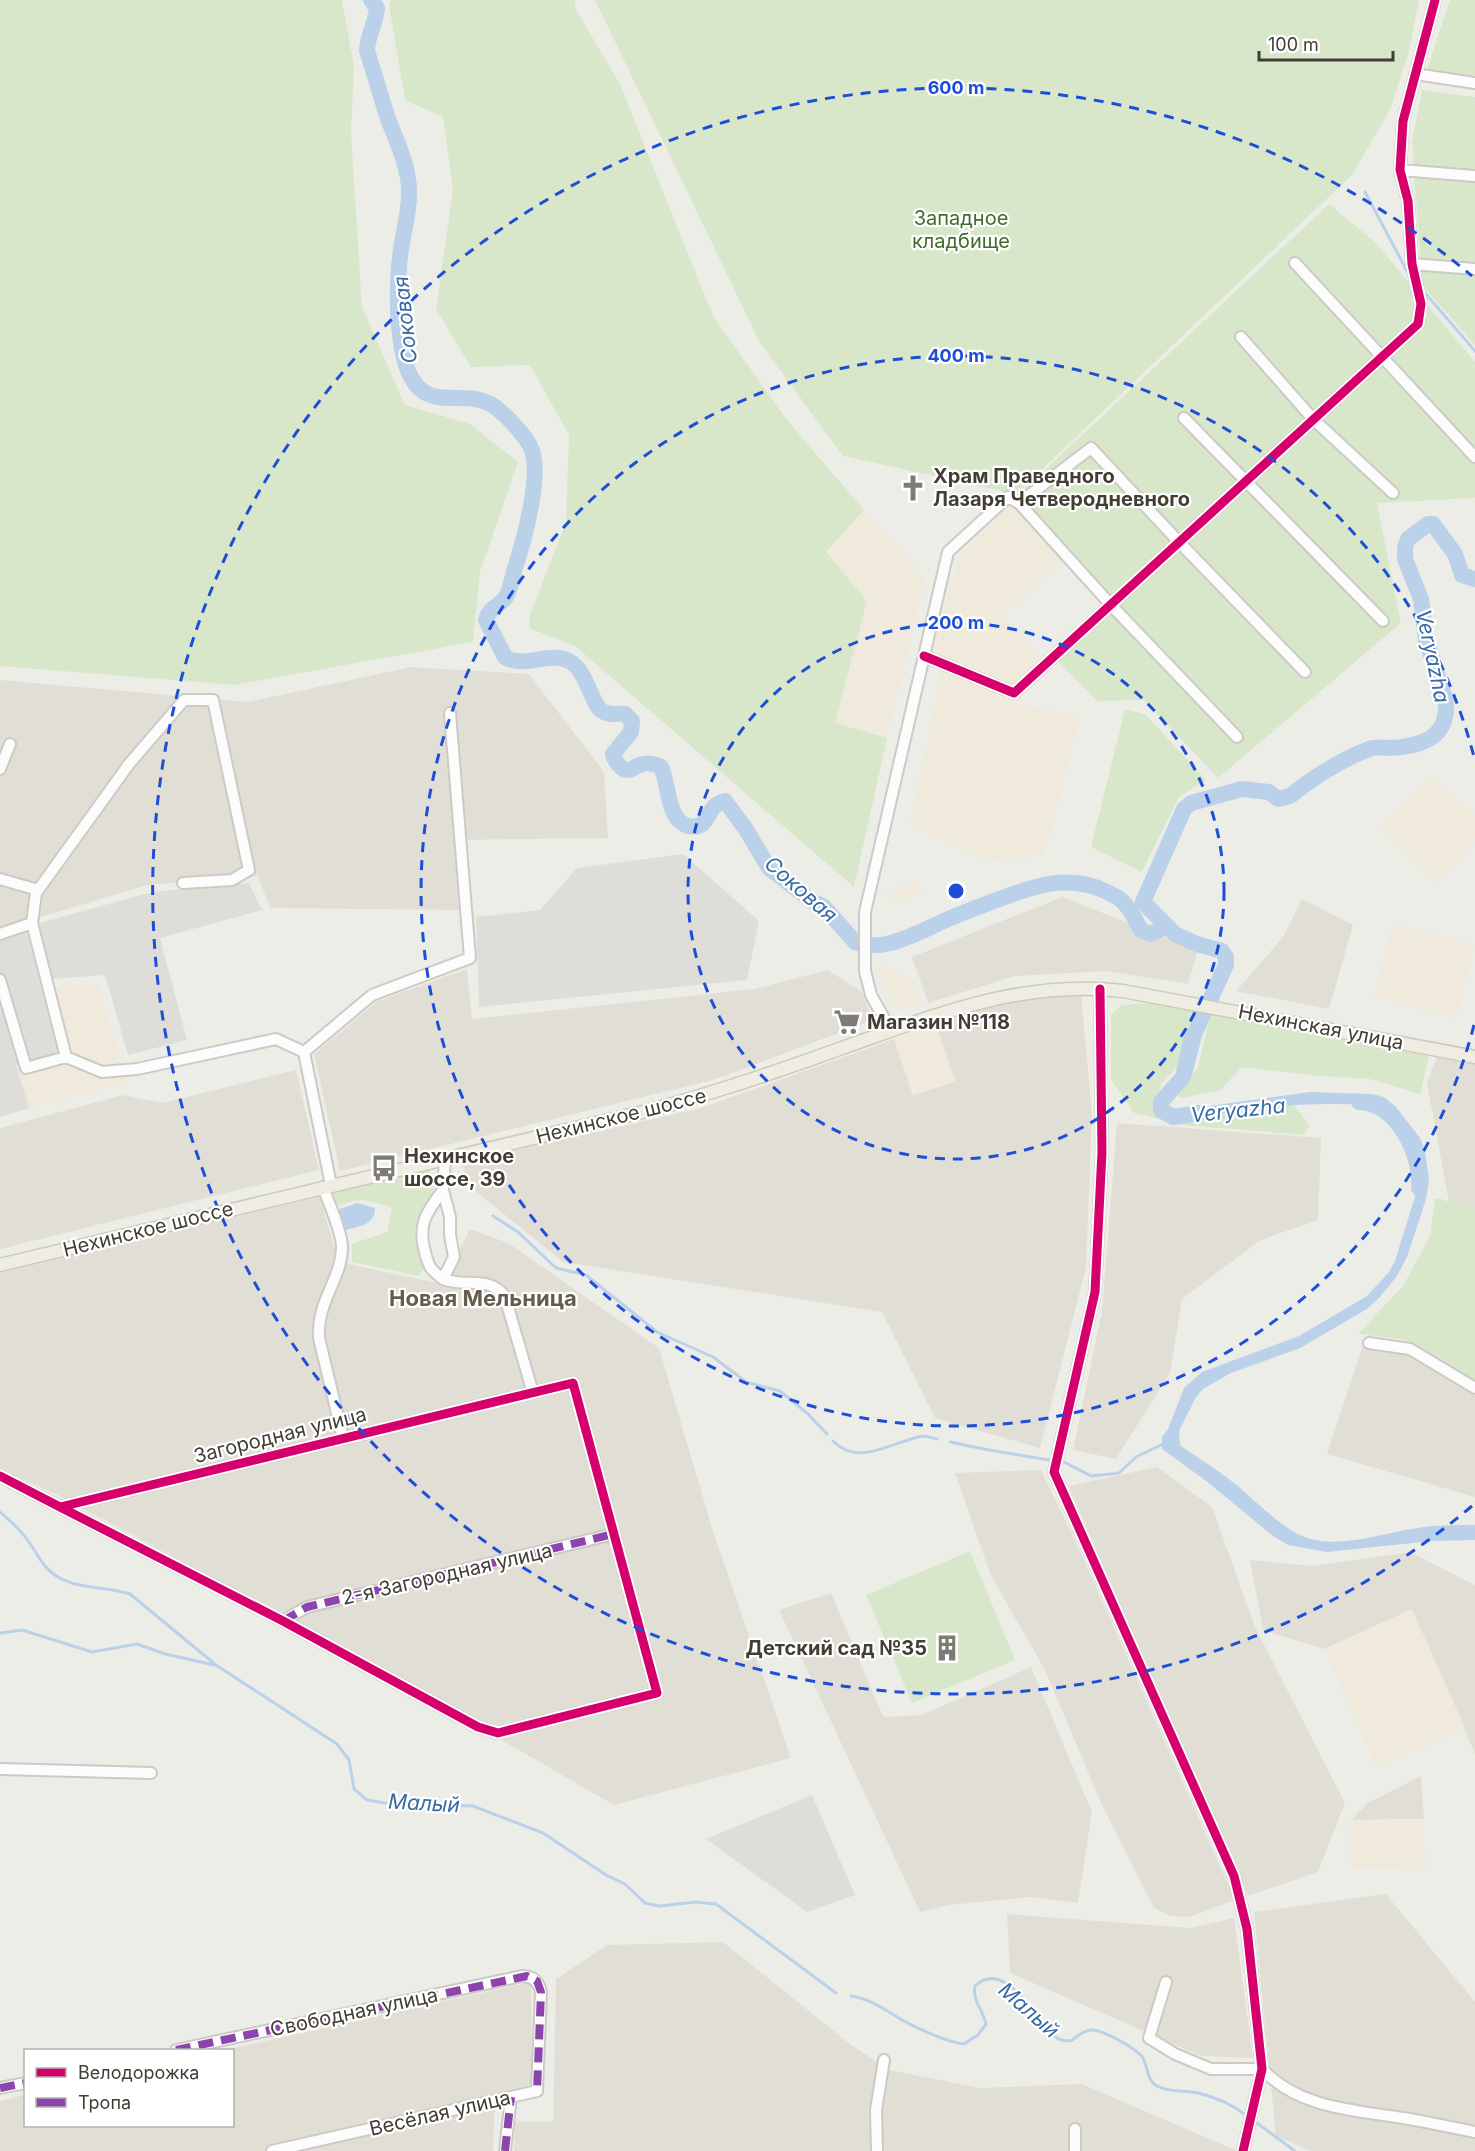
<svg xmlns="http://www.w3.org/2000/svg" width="1475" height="2151" viewBox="0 0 1475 2151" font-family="Inter,sans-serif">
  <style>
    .residential { fill: #e1dfd5 }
    .commercial { fill: #efeadb }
    .industrial { fill: #dfddd7 }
    .green { fill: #d8e7ca }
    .water { fill: #bbd1e9 }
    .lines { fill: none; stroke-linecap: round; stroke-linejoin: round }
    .stream { stroke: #bbd1e9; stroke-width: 3 }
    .river { stroke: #bbd1e9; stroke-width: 16 }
    .minor-casing { stroke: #cbcac5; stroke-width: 14 }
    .major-casing { stroke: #cecab6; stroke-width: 15 }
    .minor { stroke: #fcfcfc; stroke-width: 10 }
    .major { stroke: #efede3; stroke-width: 12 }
    .quiet { stroke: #8e44ad; stroke-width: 8; stroke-dasharray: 15 8; stroke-linecap: butt }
    .cycleway-casing { stroke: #fff; stroke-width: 13 }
    .cycleway { stroke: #d6006c; stroke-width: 9 }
    .ring { fill: none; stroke: #1d4ed8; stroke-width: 3; stroke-dasharray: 10 8 }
    .labels { text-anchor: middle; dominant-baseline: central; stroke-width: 4.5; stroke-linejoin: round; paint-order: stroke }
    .park-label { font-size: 20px; fill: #3f6e2e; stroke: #fff }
    .poi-label { font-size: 20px; font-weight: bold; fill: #423e35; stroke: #fff; text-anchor: start }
    .street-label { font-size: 20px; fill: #423e35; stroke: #fff }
    .water-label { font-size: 21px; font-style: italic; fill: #396aa3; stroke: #fff }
    .quarter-label { font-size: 22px; font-weight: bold; fill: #645d4d; stroke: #fff }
    .centre { fill: #1d4ed8; stroke: #fff; stroke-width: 3 }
    .ring-label { font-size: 18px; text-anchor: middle; font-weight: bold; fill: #1d4ed8; stroke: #fff; stroke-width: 4.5; stroke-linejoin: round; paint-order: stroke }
  </style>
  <rect width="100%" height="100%" fill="#edede8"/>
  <!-- residential -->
  <path class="residential" d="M411 667 529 674 604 772 608 838 455 840 459 910 270 908 258 876 148 885 0 929V680L248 702Z
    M1062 897 1198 950 1188 984 1106 971 1015 976 928 1003 912 957Z
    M1302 899 1353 925 1329 1009 1236 991 1283 937Z
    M467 969 472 1019 754 989 828 970 862 992 873 1020 713 1080 340 1171 314 1054 378 1001Z
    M1081 994 1092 1115 1086 1267 1040 1448 935 1418 882 1312 563 1262 472 1188 461 1162 698 1109 894 1039 913 1095 955 1081 936 1025 1011 1000Z
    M1438 1055 1475 1062V1208L1449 1202 1427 1083Z
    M296 1070 319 1170 0 1249V1128L123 1095 162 1103Z
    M1117 1123 1321 1138 1318 1220 1261 1240 1182 1299 1170 1373 1116 1459 1073 1450 1102 1312Z
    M320 1197 336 1253 348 1264 443 1284 470 1229 508 1243 659 1348 712 1528 791 1758 614 1805 309 1629 58 1495 0 1469V1273Z
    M1363 1346 1404 1353 1475 1396V1497L1327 1454Z
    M1157 1467 1212 1507 1255 1627 1345 1803 1318 1872 1248 1896 1069 1486Z
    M1041 1470 1080 1551 1235 1900 1189 1917 1170 1916 1154 1908 1101 1803 1045 1670 991 1576 955 1473Z
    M1410 1552 1475 1585V1754L1412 1610 1324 1649 1263 1630 1250 1560 1313 1566Z
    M831 1593 883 1717 922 1715 1031 1667 1092 1812 1078 1903 1030 1897 949 1905 920 1912 779 1610Z
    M1421 1776 1424 1819 1351 1820 1368 1803Z
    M1386 1894 1475 2002V2151H1311L1276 2136 1254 1912Z
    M1007 1914 1191 1928 1234 1918 1253 2058 1201 2056 1010 1973Z
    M723 1942 850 2044 889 2070 980 2088 1082 2084 1237 2151H514L515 2121 553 2122 556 1979 607 1945Z
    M531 1982 532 2085 495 2094 493 2151H0V2101L25 2095 26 2126H232V2050H225Z"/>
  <!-- commercial -->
  <path class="commercial" d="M1012 502 1068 558 1002 616 1044 660 1013 689 930 654 961 552Z
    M864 510 925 579 887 738 835 724 867 601 826 552Z
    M942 667 1020 705 1081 715 1044 856 988 861 910 826Z
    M1432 775 1475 816V841L1435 883 1379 829Z
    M917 878 923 890 891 906 885 895Z
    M1393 924 1475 945 1457 1018 1374 997Z
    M886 965 908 976 921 1001 896 1010 877 969Z
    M98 984 127 1082 29 1108 16 1065 59 1053 42 989Z
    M936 1025 955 1082 913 1095 894 1039Z
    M1412 1609 1465 1728 1377 1767 1324 1649Z
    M1424 1819 1425 1869 1351 1868V1820Z"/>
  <!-- industrial -->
  <path class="industrial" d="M683 854 759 921 747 980 479 1007 476 917 540 910 577 868Z
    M249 883 262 910 160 938 187 1040 128 1055 105 975 51 979 36 924 152 892Z
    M26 930 59 1054 16 1065 29 1108 0 1117V940Z
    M812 1795 855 1895 807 1912 706 1839Z"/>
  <!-- green -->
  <path class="green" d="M0 0H342L354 66 351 133 362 307 405 405 470 424 518 462 480 572 473 642 234 685 0 666Z
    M391 0H575V8L620 84 714 318 787 420 864 510 826 552 867 601 835 723 887 738 854 887 575 646 529 628 530 615 566 522 569 435 530 365 471 367 436 309 453 190 443 117 405 100 389 6Z
    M595 0H1419L1409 51 1390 110 1352 175 1016 494 843 456 760 343Z
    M1450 0H1475V76L1427 70Z
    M1422 90 1475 97V345L1422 285 1412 141Z
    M1329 204 1375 242 1475 362V498L1377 503 1401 623 1218 778 1144 700 1098 701 1056 660 1117 603 1019 494Z
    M1125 709 1145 714 1206 780 1179 797 1142 872 1091 847Z
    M1155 1002 1194 1009 1183 1061 1161 1084 1157 1103 1179 1114 1293 1104 1309 1125 1304 1135 1183 1125 1134 1113 1111 1079V1015L1121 1005Z
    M1210 1015 1429 1056 1420 1094 1370 1079 1319 1076 1242 1067 1219 1091 1181 1098 1176 1092 1198 1068Z
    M423 1169 430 1171 434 1187 415 1237 425 1267 418 1276 352 1262V1244L387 1232 392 1207 359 1199 337 1206 333 1192Z
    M1435 1198 1475 1208V1381L1401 1339 1358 1334 1403 1286 1430 1236Z
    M970 1551 1015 1660 912 1703 866 1595Z"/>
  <!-- water -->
  <path class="water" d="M1197 1019 1206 1021 1192 1075 1170 1099 1169 1105 1173 1109 1180 1110 1310 1092 1372 1094 1384 1097 1396 1107 1420 1138 1425 1151 1429 1180 1426 1199 1407 1257 1397 1276 1379 1298 1367 1309 1300 1348 1231 1373 1203 1389 1196 1397 1179 1431 1180 1445C1194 1456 1209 1464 1222 1474 1249 1492 1284 1535 1315 1540 1346 1546 1381 1534 1411 1529 1432 1525 1453 1525 1475 1525V1540L1432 1541 1327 1552 1288 1545 1273 1536 1205 1480 1162 1449V1437L1168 1429 1184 1388 1202 1372 1299 1336 1367 1296 1389 1272 1395 1261 1417 1190 1418 1165 1410 1145 1396 1122 1383 1108 1372 1105C1334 1103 1294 1104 1257 1108 1238 1111 1191 1120 1175 1115 1167 1113 1162 1106 1163 1098L1183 1076Z
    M357 1203 375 1208C375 1225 359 1226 347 1230L340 1226 337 1215 340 1209Z"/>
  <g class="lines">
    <!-- stream -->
    <path class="stream" d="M1365 192 1408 273
      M1425 293 1475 351
      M493 1216 518 1232 556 1268 586 1275 657 1332 713 1357 746 1382 780 1391 808 1414 827 1434
      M833 1441C859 1468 893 1441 923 1436 927 1436 932 1438 937 1439
      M950 1442 989 1450 1049 1460
      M1064 1462 1091 1476 1119 1473 1136 1457 1163 1444
      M0 1512C9 1520 19 1528 26 1538 37 1552 42 1568 58 1577 81 1590 107 1586 130 1594L216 1665 337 1744 349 1760 354 1789 367 1800 391 1804 473 1806 543 1833 606 1875 625 1884 645 1903 659 1906 696 1902 716 1904 836 1993
      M0 1633 22 1630 92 1652 137 1644 165 1654 214 1665
      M851 1996C871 1999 885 2010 902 2020 918 2029 947 2042 964 2044L978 2035 986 2024C983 2010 972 2000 975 1986 1007 1956 1037 2025 1057 2038 1061 2041 1066 2041 1071 2041 1076 2037 1084 2030 1091 2030 1102 2029 1137 2049 1143 2058 1148 2067 1147 2081 1157 2086 1170 2093 1185 2090 1198 2093 1215 2097 1230 2103 1244 2114
      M1257 2123 1295 2151"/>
    <!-- river -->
    <path class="river" d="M371 0 377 8C376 23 367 36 367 51 374 72 380 94 387 116 396 141 408 163 409 189 410 208 405 225 402 243 396 277 396 333 406 365 423 417 460 387 490 404 502 410 524 434 530 446 544 471 523 544 514 571 512 579 510 590 506 597 500 606 489 607 486 620L505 657C523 669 550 651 569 661 587 670 591 704 602 711 609 716 618 713 625 714L632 721 631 732 613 754C614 759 621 771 628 770 631 770 635 767 637 766 645 762 654 763 661 767 669 783 667 821 688 826 693 827 698 827 702 824 712 815 709 805 725 801L745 828 769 868 812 901 824 907 855 942C883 954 921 931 946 920 962 913 978 907 994 901 1031 887 1067 873 1105 891 1110 894 1117 896 1121 900 1131 908 1135 920 1141 930L1150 934 1166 927
      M1359 1102C1397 1103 1422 1155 1419 1188
      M1199 1113 1173 1117 1161 1110V1102L1183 1077 1191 1041 1226 965V957L1222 951 1197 944 1175 934 1143 902 1184 809 1191 803 1242 789 1269 792 1278 799 1290 796C1314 777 1340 760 1369 749 1379 746 1391 749 1402 747 1431 743 1448 732 1446 701L1426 640 1421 599 1405 559V548L1408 539 1428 524H1433L1455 554 1462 575 1475 579"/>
    <!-- minor casing -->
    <g class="minor-casing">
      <path id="minor" d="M1415 74 1475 83
        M1400 170 1475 176
        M1295 263 1475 457
        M1412 264 1475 269
        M1241 337 1313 419 1393 493
        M1184 418 1383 621
        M1019 503 1091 448 1179 542 1305 672
        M924 656 1014 693 1418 324 1421 304 1412 264 1408 201 1400 170 1403 121 1435 0
        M0 769 10 744
        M0 879 38 890
        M0 934 32 923
        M0 980 26 1068 66 1057 102 1072 137 1069 276 1039 304 1052 372 995 470 958 450 713
        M1100 989 1102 1152 1095 1292 1054 1472 1234 1876 1247 1929 1262 2069 1243 2151
        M891 1031 871 995 865 971V912L948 552 1008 497 1019 503 1110 604 1237 737
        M304 1052 331 1185
        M66 1057 32 923 36 893 129 764 184 700H213L249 870 232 880 183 883
        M445 1158 443 1190 450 1217V1235L454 1257 443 1279C465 1288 491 1275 505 1297L533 1393
        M323 1187C329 1204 341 1229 342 1246 343 1277 316 1302 319 1338L343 1438
        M443 1279C431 1270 429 1268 425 1252 417 1224 427 1212 443 1190
        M1369 1343 1410 1349 1475 1388
        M0 1476 60 1507 573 1383 657 1693 498 1733 478 1727 283 1621 60 1507
        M283 1621 307 1607 614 1534
        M0 1769 151 1773
        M1166 1982 1149 2038 1175 2054 1211 2069H1262C1299 2108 1352 2110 1403 2118 1427 2122 1451 2127 1475 2132
        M176 2050 522 1976C533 1976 539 1982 541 1992L537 2091 272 2151
        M0 2088 26 2083
        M505 2151 511 2097
        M877 2151 876 2110 884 2060
        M1075 2151V2129"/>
    </g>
    <!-- major casing -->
    <g class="major-casing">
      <path id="major" d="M0 1265 651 1110C716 1092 779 1071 842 1048 936 1015 1022 979 1123 991L1475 1057"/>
    </g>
    <!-- minor -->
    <use href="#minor" class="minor"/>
    <!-- major -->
    <use href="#major" class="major"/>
    <!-- quiet -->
    <path class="quiet" d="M283 1621 307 1607 614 1534
      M176 2050 527 1976 537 1981 541 1992 537 2091
      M0 2088 26 2083
      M505 2151 511 2097"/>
    <!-- cycleway casing -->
    <g class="cycleway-casing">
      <path id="cycleway" d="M924 656 1014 693 1418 324 1421 304 1412 264 1408 201 1400 170 1403 121 1435 0
        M1100 989 1102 1152 1095 1292 1054 1472 1234 1876 1247 1929 1262 2069 1243 2151
        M0 1476 60 1507 573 1383 657 1693 498 1733 478 1727 283 1621 60 1507"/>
    </g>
    <!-- cycleway -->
    <use href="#cycleway" class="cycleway"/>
  </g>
  <!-- distance rings -->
  <g class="ring">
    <circle cx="956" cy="891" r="268"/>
    <path d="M1474 1025A535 535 0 1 1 1474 757"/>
    <path d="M1472 1506A803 803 0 1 1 1472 276"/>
  </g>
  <!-- icons -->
  <defs>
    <g id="church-bare" transform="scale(2.07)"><path d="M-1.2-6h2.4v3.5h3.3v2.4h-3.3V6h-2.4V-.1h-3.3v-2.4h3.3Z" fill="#7e7b74" stroke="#fff" stroke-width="2.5" paint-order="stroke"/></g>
    <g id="supermarket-bare" transform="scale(2.07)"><path d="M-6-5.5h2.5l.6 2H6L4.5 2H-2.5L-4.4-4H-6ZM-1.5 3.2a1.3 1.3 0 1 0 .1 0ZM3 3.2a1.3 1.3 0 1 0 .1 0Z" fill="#7e7b74" stroke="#fff" stroke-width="2.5" paint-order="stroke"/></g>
    <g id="bus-bare" transform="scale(2.07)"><path d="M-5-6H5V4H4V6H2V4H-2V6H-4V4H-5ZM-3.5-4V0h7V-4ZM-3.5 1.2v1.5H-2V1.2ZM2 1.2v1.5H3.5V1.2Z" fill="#7e7b74" stroke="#fff" stroke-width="2.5" paint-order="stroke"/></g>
    <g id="building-bare" transform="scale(2.07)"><path d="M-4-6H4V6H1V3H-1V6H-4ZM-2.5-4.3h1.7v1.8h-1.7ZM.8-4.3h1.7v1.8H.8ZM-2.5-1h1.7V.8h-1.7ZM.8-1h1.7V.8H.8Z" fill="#7e7b74" stroke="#fff" stroke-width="2.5" paint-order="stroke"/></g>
  </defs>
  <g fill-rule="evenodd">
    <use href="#church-bare" x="913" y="488"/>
    <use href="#supermarket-bare" x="847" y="1022"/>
    <use href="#bus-bare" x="384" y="1168"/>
    <use href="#building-bare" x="947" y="1648"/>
  </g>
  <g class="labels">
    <!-- park labels -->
    <g class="park-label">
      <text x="961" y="218">Западное<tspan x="961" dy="23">кладбище</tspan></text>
    </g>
    <!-- poi labels -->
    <g class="poi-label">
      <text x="933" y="476">Храм Праведного<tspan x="933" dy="23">Лазаря Четверодневного</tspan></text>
      <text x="867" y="1022">Магазин №118</text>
      <text x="404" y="1156">Нехинское<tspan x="404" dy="23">шоссе, 39</tspan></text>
      <text x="927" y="1648" text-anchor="end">Детский сад №35</text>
    </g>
    <!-- street labels -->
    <g class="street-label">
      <text transform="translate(1321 1027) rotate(11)">Нехинская улица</text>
      <text transform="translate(621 1116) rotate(-14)">Нехинское шоссе</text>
      <text transform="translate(148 1229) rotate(-14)">Нехинское шоссе</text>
      <text transform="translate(280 1435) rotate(-14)">Загородная улица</text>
      <text transform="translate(447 1574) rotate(-13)">2-я Загородная улица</text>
      <text transform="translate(354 2012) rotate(-12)">Свободная улица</text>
      <text transform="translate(440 2113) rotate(-13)">Весёлая улица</text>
    </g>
    <!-- water labels -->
    <g class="water-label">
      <text transform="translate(405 320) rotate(-96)">Соковая</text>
      <text transform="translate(1433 656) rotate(78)">Veryazha</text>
      <text transform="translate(801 889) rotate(41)">Соковая</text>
      <text transform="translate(1238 1110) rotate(-6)">Veryazha</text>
      <text transform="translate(424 1803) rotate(3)">Малый</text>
      <text transform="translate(1029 2010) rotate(41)">Малый</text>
    </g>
    <!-- quarter labels -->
    <g class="quarter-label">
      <text x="483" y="1298">Новая Мельница</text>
    </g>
  </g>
  <circle cx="956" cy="891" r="9" class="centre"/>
  <g class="ring-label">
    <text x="956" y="94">600 m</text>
    <text x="956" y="362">400 m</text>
    <text x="956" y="629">200 m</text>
  </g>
  <!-- legend -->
  <rect x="24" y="2049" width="210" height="78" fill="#ffffff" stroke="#b3b2ae" stroke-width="1.5"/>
  <rect x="36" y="2068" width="30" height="9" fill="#d6006c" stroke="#b3b2ae" stroke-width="1.5"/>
  <text x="78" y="2079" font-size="18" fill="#423e35">Велодорожка</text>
  <rect x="36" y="2098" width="30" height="9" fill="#8e44ad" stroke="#b3b2ae" stroke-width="1.5"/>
  <text x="78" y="2109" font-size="18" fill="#423e35">Тропа</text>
  <!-- scale -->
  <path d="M1259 51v9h134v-9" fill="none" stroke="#423e35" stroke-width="3"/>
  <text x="1268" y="51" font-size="18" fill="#423e35" stroke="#ffffff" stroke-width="4.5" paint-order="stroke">100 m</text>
</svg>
